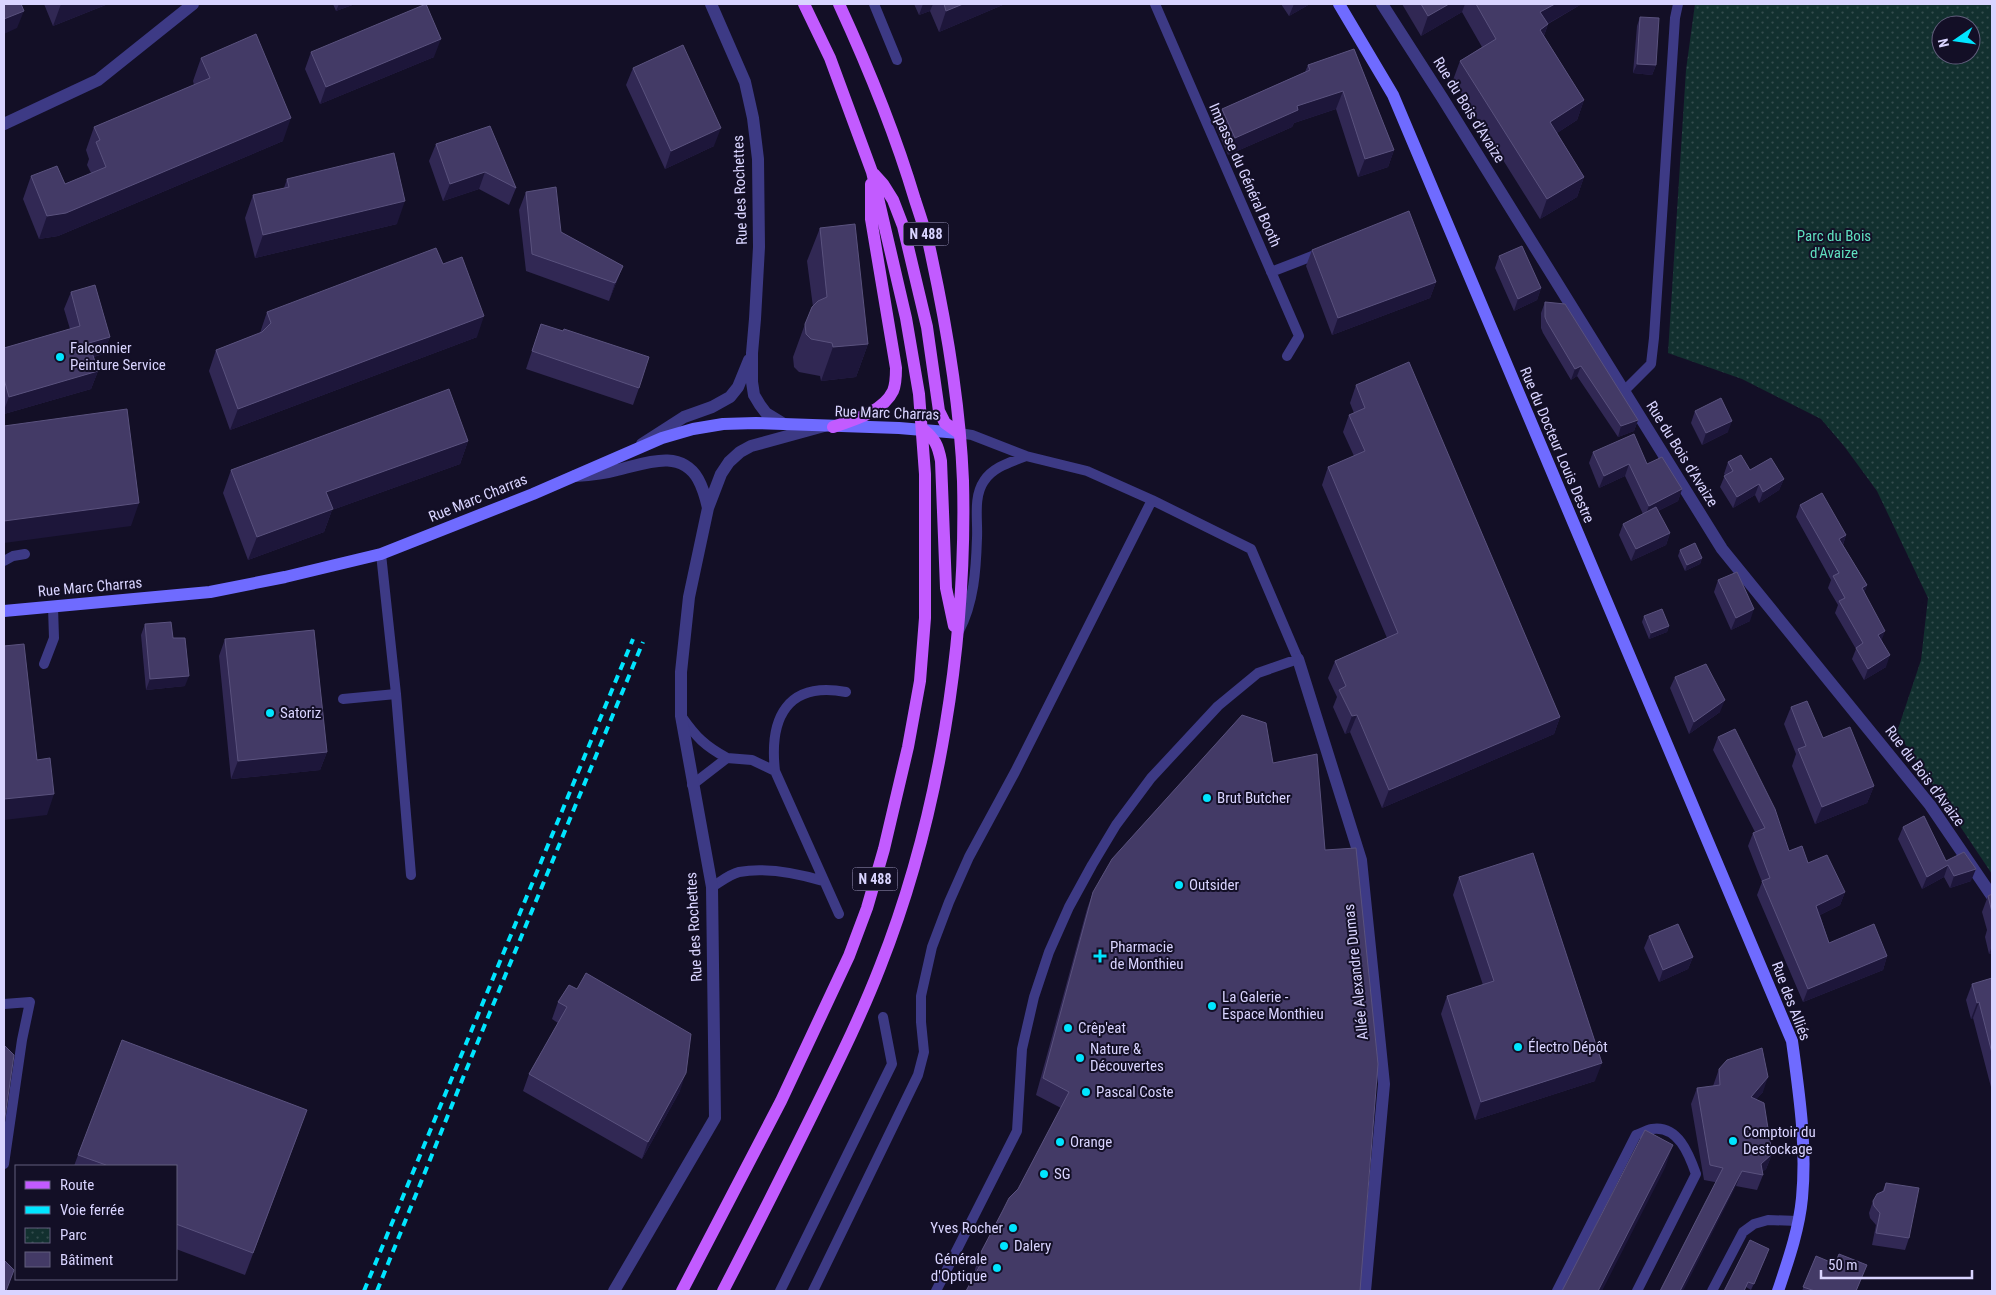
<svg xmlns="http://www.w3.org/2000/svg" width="1996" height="1295" font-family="'Roboto Condensed',sans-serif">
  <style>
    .park { fill: url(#park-dots); fill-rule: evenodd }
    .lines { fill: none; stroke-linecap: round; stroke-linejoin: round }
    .lane { stroke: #3d3a85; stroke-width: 10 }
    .street { stroke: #3d3a85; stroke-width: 12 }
    .secondary { stroke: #6f6bff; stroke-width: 12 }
    .primary { stroke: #c25bff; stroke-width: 12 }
    .rail { stroke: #00e5ff; stroke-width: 4; stroke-dasharray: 8 6; stroke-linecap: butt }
    .wall { fill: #312854 }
    .shaded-wall { fill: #1d163a }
    .building { fill: #433a66; stroke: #5a527e }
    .poi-dot { fill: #00e5ff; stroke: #130f26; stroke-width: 2 }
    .labels { text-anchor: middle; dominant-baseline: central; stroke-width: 4; stroke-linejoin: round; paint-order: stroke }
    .shield { fill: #130f26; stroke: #9e99be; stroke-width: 1 }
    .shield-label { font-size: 14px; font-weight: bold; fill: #d9d4ff }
    .street-label { font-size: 15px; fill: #d9d4ff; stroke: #130f26 }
    .park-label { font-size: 15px; fill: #5fe0c0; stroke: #130f26 }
    .poi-label { font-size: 15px; fill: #d9d4ff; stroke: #130f26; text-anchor: start }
  </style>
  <defs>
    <pattern id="park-dots" width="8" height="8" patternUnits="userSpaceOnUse" patternTransform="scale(1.25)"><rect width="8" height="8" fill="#12302f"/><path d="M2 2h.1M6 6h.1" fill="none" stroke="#344d4e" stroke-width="1.8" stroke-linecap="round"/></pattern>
  </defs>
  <rect width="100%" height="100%" fill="#130f26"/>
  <path class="park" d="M1695,4h297v870l-95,-142 24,-72 7,-62 -51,-107 -33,-45 -23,-27 -79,-40 -74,-26 18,-283zM1941,25h30v30h-30z"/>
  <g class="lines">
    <path class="lane" d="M874,4l23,56
      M1155,4l144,332 -12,20
      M1271,272l49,-19
      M1624,391l27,-27 3,-26 21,-320 3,-14
      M381,554l15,140 15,181
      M4,561l9,-5 12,-2
      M959,631c15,-29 17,-61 18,-93 1,-18 -4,-41 7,-57 9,-14 27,-19 42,-25
      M44,664l10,-26 -1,-31
      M343,699l53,-5
      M682,717c14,20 23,29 45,41
      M775,771c-6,-53 12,-90 71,-79
      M692,785l35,-27 25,2 23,11 64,143
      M712,887c8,-5 18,-13 27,-15 28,-5 57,1 84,9
      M4,1004l26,-2 -8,38 -18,124
      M780,1291l112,-227 -9,-47
      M813,1291l105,-216 6,-23 -3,-30v-26l11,-49 17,-45 20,-45 46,-85 137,-272
      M936,1291l81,-160 5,-82 12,-52 15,-45 20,-45 23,-42 24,-40 35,-47 67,-72 40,-33 40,-14 -47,-110 -99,-49 -65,-29 -61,-15 -54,-21 -13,-2
      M1557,1291l79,-156c5,-2 11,-5 16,-6 26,-4 37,25 44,45l-59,117
      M1712,1291l31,-59 11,-8 14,-4 30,1"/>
    <path class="street" d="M711,4l34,78 8,36 5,41 1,88 -4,72 -3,34v29l2,13 6,10 6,8 18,11
      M1382,4l61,95 279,450 208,256 62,91
      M4,124l94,-44 95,-76
      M642,444l42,-27 28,-10 18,-10 8,-10 11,-27
      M575,476c15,-1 28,-2 42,-6 27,-6 63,-22 81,9 5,9 8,20 10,29
      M1298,659l63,201 23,224 -19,207
      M614,1291l101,-173 -3,-231 -31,-171v-44l8,-75 19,-89 13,-34 8,-12 11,-10 11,-6 73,-20"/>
    <path class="secondary" d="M1339,4l54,91 399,946c7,52 15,104 10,157 -3,32 -14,63 -24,93
      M4,611l206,-19 75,-15 96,-23 152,-60 129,-56 31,-9 30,-5 33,-1 143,5 60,5"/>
    <path class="primary" d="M874,174l9,10 10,16 10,26 24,101 12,84 6,12 14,10
      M833,427c20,-7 50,-15 60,-36 3,-7 3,-16 3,-23l-25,-149v-35
      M923,429c12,10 15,16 18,32l5,127 8,38
      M682,1291l99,-190 68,-145 18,-48 17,-59 24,-102 12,-66 5,-63v-144l-6,-80 -13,-76 -34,-146 -42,-114 -26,-54
      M723,1291c31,-60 62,-121 92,-182 23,-47 46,-93 65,-142 59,-149 87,-326 83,-486 -3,-79 -17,-159 -34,-236 -4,-15 -9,-30 -14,-45 -20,-67 -47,-133 -76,-196"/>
    <path class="rail" d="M364,1291l269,-652
      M377,1291l90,-223 176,-426"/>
  </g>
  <path class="wall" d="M44,4h64l-55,22z
    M333,4h22l-19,7z
    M914,4h91l-66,28 -9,-21 -11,4z
    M1281,4h29l-21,12z
    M1402,4h178v1l-32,19 -4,12 40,64 -7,20 -20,13 27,44 -7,20 -37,22 -87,-139 7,-19 22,-14 -20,-35 -41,24z
    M1640,17l16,48 -4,10 -19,-2 4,-47z
    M1354,49l40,101 -6,17 -30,10 -22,-68 -42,14 -2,4 -64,28 -12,-28 6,-18 83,-37 3,-7z
    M311,52l123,5 -114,47 -15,-35z
    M201,58l82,83 -225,95 -19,3 -16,-40 8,-23 34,8 26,-11 -4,-8 2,-6 -3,-9 8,-23 100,-42 -1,-4z
    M633,68l81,78 -49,23 -39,-84z
    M436,144l80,44 -7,17 -30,-16 -36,12 -14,-40z
    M287,179l110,45 -142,34 -10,-40 8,-23 31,-7z
    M526,192l35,40 62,34 -7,17 -7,18 -83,-30 -7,-61z
    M820,228l48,116 -12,33 -35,4 -1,-5 -21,-4 -5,-5 -1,-10 12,-33 8,-17 -6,-46z
    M1312,250l124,32 -6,16 -98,37 -26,-69z
    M1499,256l42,32 -4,12 -23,11 -19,-43z
    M443,264l34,73 -247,93 -21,-59 7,-21 44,-17 7,-21z
    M71,292l39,45 -7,17 -9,3 4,14 -7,18 -87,25v-66l66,-19 -6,-20z
    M1545,302l93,118 -4,11 -16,6 -41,-61 -6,4 -28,-47 -2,-5v-15z
    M541,324l98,64 -6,17 -107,-36z
    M1356,385l204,332 -6,17 -172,74 -32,-76 -5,2 -12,-27 4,-10 -9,-19 7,-17 52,-23 -65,-153 6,-18 26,-11 -11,-24 6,-17 5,-2 -4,-10z
    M1695,411l33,21 -26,13 -11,-22z
    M468,441l-8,23 -128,46 -8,22 -76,28 -25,-67 8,-23z
    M1593,452l54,12 35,25 -4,12 -20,10 12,22 -4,12 -35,16 -12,-26 4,-11 20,-10 -18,-38 -26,12 -10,-25z
    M1728,462l22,8 34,9 -5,11 -20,13 -4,-8 -22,13 -13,-21 5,-12 -1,-1z
    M1800,505l46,30 -3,10 24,40 -3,8 18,47 4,27 -22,13 -12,-21 4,-10 -21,-36 3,-8 -10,-17 3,-8 -35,-63z
    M1680,550l22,8 -2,6 -15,7 -7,-15z
    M1718,580l32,41 -19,9 -17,-38z
    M1644,616l25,10 -2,6 -18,7 -7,-17z
    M145,624l28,14 12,48 -39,4 -5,-55z
    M225,639l102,113 -7,18 -89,9 -12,-123z
    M1675,677l45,35 -31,22 -19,-46z
    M1791,707l83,79 -7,17 -52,21 -23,-58 4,-12 -12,-30z
    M1266,723l-292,552 1,-6 6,-17 37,-63 43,-81 -25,-13 51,-186 6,-17z
    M1718,737l71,114 19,12 37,29 -5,13 -20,10 9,28 58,13 -4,14 -80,32 -46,-107 5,-13 -14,-36 5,-13 2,-1 -42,-82z
    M1903,827l68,54 -21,7 -6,-11 -22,12 -24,-50z
    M1459,877l136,204 -120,39 -34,-106 6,-18 36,-11 -30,-90z
    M1992,894v59l-3,1 -4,-17 2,-7 -5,-18 6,-16z
    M1649,936l44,21 -5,12 -29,13 -15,-34z
    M1992,978v113l-19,-73 -2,1 -5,-19 6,-16z
    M569,985l111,106 -38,68 -119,-68 6,-17 29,-51 -6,-4 6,-17z
    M1719,1069l44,23 -7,7 16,55 -6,15 -4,3 1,3 -6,15 -53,-10 -13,-76 6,-16 16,-2z
    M299,1132l-54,143 -69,-26v-83h-102l4,-11z
    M1886,1183l23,55 -4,12 -33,-5 4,-20 -6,-7 -1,-5 4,-12 9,-9z
    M1767,1255l-16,35 -5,-3 -2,4h-20z
    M1816,1256l41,35h-55z"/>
  <path class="shaded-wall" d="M61,4h47l-55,22z
    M339,4h16l-19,7z
    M923,4h10l-3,7 -11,4z
    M963,4h42l-66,28 7,-21z
    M1294,4h16l-21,12z
    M1449,4h16l-3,8 -41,24 7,-20z
    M1555,4h25v1l-47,27 7,-20z
    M24,11l-7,17 -13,6v-15z
    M1548,24l-7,20 -1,-14z
    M441,39l-7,18 -114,47 6,-17z
    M1637,64l19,1 -4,10 -19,-2z
    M1343,91l-7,18 -42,14 -2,4 -64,28 7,-17 62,-32z
    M1584,100l-7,20 -34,22 7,-20z
    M291,118l-8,23 -225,95 -19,3 8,-23z
    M721,128l-7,18 -49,23 6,-18z
    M1394,150l-6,17 -30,10 7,-18z
    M485,172l-6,17 -36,12 7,-17z
    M1584,177l-7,20 -37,22 7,-20z
    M405,201l-8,23 -142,34 8,-23z
    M623,266l-7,17 -7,18 6,-18z
    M1436,282l-6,16 -98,37 6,-17z
    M1541,288l-4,12 -23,11 4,-12z
    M484,316l-7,21 -247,93 8,-21z
    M110,337l-7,17 -20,6 6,-17z
    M868,344l-12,33 -35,4 12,-34z
    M1581,366l-4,10 -6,4 4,-11z
    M98,371l-7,18 -87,25v-4l5,-13z
    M1638,420l-4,11 -16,6 3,-11z
    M1732,421l-4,11 -26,13 4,-12z
    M468,441l-8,23 -128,46 -8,22 -76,28 9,-23 69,-45z
    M1629,464l-4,12 -26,12 5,-12z
    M1784,479l-5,11 -20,13 4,-11z
    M1759,484l-4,11 -22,13 4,-11z
    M1682,489l-4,12 -34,17 5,-12z
    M139,503l-8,23 -127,17v-22z
    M1670,533l-4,12 -35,16 5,-12z
    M1846,535l-4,12 -3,-8z
    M1702,558l-2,6 -15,7 2,-6z
    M1867,585l-4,12 -1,-9z
    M1754,609l-4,12 -19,9 5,-12z
    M1669,626l-2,6 -18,7 2,-6z
    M1885,631l-4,11 -3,-7z
    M1890,655l-4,12 -22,13 4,-11z
    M189,676l-4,10 -39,4 4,-11z
    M1725,700l-5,12 -31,22 5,-12z
    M1357,715l-7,17 -5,2 7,-18z
    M1560,717l-6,17 -172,74 7,-18z
    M327,752l-7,18 -89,9 7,-18z
    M1874,786l-7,17 -52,21 7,-17z
    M54,794l-7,21 -43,5v-21z
    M1948,865l-4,12 -22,12 5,-12z
    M1976,869l-5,12 -21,7 4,-12z
    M1845,892l-5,13 -28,14 4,-13z
    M1992,946v7l-3,1z
    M1887,956l-4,14 -80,32 5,-13z
    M1693,957l-5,12 -29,13 4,-12z
    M1979,1002l-6,16 -2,1 6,-16z
    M1602,1063l-7,18 -120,39 6,-18z
    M686,1073l-6,18 -38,68 6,-17z
    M1768,1077l-5,15 -18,20 6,-15z
    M1673,1145l-8,23 -63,123h-4z
    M1772,1154l-6,15 -6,5 1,-10z
    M1742,1171l-6,15 -53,105h-3z"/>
  <path class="building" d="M4,4h17l3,7 -20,8z
    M426,4l15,35 -115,48 -15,-35z
    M944,4h19l-17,7z
    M1421,4h28l-21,12z
    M1476,4h79l-15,8 8,12 -8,6 44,70 -34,22 34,55 -37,22 -87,-138 36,-22z
    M1640,17l19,1 -3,47 -19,-1z
    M256,34l35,84 -225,95 -19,3 -16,-40 26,-10 8,18 41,-17 -10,-25 4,-2 -6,-13 116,-49 -9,-20z
    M683,45l38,83 -50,23 -38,-83z
    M1354,49l40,101 -29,9 -22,-68 -46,15 1,4 -63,28 -13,-29 88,-39 -2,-5z
    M490,126l26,62 -31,-16 -35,12 -14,-40z
    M394,153l11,48 -142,34 -10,-40 36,-8 -2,-8z
    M556,187l5,45 62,34 -8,17 -83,-29 -6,-62z
    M1409,211l27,71 -98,36 -26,-68z
    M855,224l13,120 -35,3 -1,-4 -21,-4 -5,-5 -1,-10 7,-17 6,-6 9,-4 -7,-69z
    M1522,246l19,42 -23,11 -19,-43z
    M436,248l7,16 19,-7 22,59 -246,93 -22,-59 46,-18 9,-9 -4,-11z
    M95,285l15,52 -21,6 9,28 -89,26 -5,-18v-31l76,-22 -9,-34z
    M1545,302l20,2 73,116 -17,6 -40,-60 -6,3 -28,-47 -2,-5z
    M541,324l22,7 1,-2 85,28 -10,31 -107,-37z
    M1409,362l151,355 -171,73 -32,-75 -5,1 -13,-26 7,-4 -11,-25 63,-28 -70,-166 37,-16 -16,-36 16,-7 -9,-23z
    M449,389l19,52 -142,51 7,17 -76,28 -26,-67z
    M1721,398l11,23 -26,12 -11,-22z
    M127,409l12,94 -135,18v-95z
    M1634,434l13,30 15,-7 20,32 -33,17 -20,-42 -25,12 -11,-24z
    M1741,455l9,15 21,-12 13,21 -21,13 -4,-8 -22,13 -13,-21 9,-5 -5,-9z
    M1822,493l24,42 -7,4 28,46 -5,3 23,43 -7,4 12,20 -22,14 -12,-21 7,-5 -24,-42 6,-3 -12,-22 6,-3 -39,-68z
    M1656,507l14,26 -34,16 -13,-25z
    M1695,543l7,15 -15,7 -7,-15z
    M1737,572l17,37 -18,9 -18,-38z
    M1662,609l7,17 -18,7 -7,-17z
    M171,622l2,16h12l4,38 -39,3 -5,-55z
    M314,630l13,122 -89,9 -13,-122z
    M24,644l13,116 13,-2 4,36 -50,5v-153z
    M1706,664l19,36 -31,22 -19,-45z
    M1807,701l16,37 27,-11 24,59 -52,21 -24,-58 8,-3 -15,-39z
    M1242,715l24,8 7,40 44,-9 8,96 31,-2 22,216 -18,227h-394l14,-26 1,-13 21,-40 7,-14 9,-9 51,-97 -26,-14 50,-186 19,-33z
    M1735,729l40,80 14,42 13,-5 6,17 19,-8 18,37 -29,14 13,37 45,-19 13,32 -79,33 -46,-108 8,-3 -17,-45 12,-5 -47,-91z
    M1924,816l22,45 18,-9 12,17 -22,7 -6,-11 -21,12 -24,-50z
    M1533,853l69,210 -121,39 -34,-106 47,-15 -35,-104z
    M1992,894v18l-4,-16z
    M1678,924l15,33 -30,13 -14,-34z
    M586,973l105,61 -5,39 -38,69 -119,-68 38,-67 -9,-5 11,-17 8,4z
    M1992,978v75l-13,-51 -2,1 -5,-19z
    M122,1040l185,70 -54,143 -77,-29v-58h-70v-1l-28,-10z
    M4,1045l10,10 -10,69z
    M1762,1048l6,29 -17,20 13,6 8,51 -11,10 2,11 -21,-4 -62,120h-20l63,-123 -13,-3 -13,-77 23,-3 -1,-16 8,-9z
    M1645,1130l28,15 -75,146h-36z
    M1886,1183l33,5 -10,50 -33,-5 4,-20 -6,-7 -1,-5 4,-7 7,-3z
    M1750,1240l19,9 -15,35 -6,-2 -4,9h-20z
    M1839,1254l28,11 -11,26h-41l-12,-4 13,-31 19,8z
    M4,1260l10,10 -8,21h-2z"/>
  <g class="poi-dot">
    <circle cx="60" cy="357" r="5"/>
    <circle cx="270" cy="713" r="5"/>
    <circle cx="1207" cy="798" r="5"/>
    <circle cx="1179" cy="885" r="5"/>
    <path d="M1097.5 948.5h5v5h5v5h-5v5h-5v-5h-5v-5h5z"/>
    <circle cx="1212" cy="1006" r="5"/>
    <circle cx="1068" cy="1028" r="5"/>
    <circle cx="1518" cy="1047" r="5"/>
    <circle cx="1080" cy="1058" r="5"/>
    <circle cx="1086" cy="1092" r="5"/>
    <circle cx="1733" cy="1141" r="5"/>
    <circle cx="1060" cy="1142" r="5"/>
    <circle cx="1044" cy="1174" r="5"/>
    <circle cx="1013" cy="1228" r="5"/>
    <circle cx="1004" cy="1246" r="5"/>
    <circle cx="997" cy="1268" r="5"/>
  </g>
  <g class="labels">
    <g class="shield">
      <rect x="903.5" y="222.5" width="45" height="23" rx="4"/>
      <rect x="852.5" y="867.5" width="45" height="23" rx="4"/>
    </g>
    <g class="shield-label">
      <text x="926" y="234">N 488</text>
      <text x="875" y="879">N 488</text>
    </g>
    <g class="street-label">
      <text transform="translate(1469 110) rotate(58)">Rue du Bois d'Avaize</text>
      <text transform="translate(1245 175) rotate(66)">Impasse du Général Booth</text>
      <text transform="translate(740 190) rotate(-92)">Rue des Rochettes</text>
      <text transform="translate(887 413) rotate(2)">Rue Marc Charras</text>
      <text transform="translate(1557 445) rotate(67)">Rue du Docteur Louis Destre</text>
      <text transform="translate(1682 454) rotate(58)">Rue du Bois d'Avaize</text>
      <text transform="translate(478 498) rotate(-22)">Rue Marc Charras</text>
      <text transform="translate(90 587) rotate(-5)">Rue Marc Charras</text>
      <text transform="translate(1925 776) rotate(53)">Rue du Bois d'Avaize</text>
      <text transform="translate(694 927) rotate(-93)">Rue des Rochettes</text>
      <text transform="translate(1356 972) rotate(-96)">Allée Alexandre Dumas</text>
      <text transform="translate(1791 1001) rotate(69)">Rue des Alliés</text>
    </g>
    <g class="park-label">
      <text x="1834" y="236">Parc du Bois<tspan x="1834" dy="17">d'Avaize</tspan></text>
    </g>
    <g class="poi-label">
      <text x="70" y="348">Falconnier<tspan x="70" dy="17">Peinture Service</tspan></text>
      <text x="280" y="713">Satoriz</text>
      <text x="1217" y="798">Brut Butcher</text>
      <text x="1189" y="885">Outsider</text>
      <text x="1110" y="947">Pharmacie<tspan x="1110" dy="17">de Monthieu</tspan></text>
      <text x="1222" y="997">La Galerie -<tspan x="1222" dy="17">Espace Monthieu</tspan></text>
      <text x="1078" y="1028">Crêp'eat</text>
      <text x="1528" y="1047">Électro Dépôt</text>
      <text x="1090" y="1049">Nature &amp;<tspan x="1090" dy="17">Découvertes</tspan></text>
      <text x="1096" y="1092">Pascal Coste</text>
      <text x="1743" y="1132">Comptoir du<tspan x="1743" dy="17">Destockage</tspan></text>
      <text x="1070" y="1142">Orange</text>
      <text x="1054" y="1174">SG</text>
      <text x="1003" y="1228" text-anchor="end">Yves Rocher</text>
      <text x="1014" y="1246">Dalery</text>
      <text x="987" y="1259" text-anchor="end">Générale<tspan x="987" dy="17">d'Optique</tspan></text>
    </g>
  </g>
  <rect width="1996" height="1295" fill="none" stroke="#d9d4ff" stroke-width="10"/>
  <rect x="15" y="1165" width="162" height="115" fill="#130f26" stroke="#625e7d"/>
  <rect x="25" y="1181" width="25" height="8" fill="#c25bff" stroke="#625e7d"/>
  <text x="60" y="1190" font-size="15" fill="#d9d4ff">Route</text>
  <rect x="25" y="1206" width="25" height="8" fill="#00e5ff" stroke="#625e7d"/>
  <text x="60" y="1215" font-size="15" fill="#d9d4ff">Voie ferrée</text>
  <rect x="25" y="1228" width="25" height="15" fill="url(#park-dots)" stroke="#625e7d"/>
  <text x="60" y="1240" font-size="15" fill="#d9d4ff">Parc</text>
  <rect x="25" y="1252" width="25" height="15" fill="#433a66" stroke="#625e7d"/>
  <text x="60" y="1265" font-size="15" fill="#d9d4ff">Bâtiment</text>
  <g transform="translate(1956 40) rotate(257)"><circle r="24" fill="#130f26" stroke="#625e7d"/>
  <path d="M0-4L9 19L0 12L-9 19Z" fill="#00e5ff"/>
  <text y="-8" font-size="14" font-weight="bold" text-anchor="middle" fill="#d9d4ff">N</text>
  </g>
  <path d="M1821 1270v8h151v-8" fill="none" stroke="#d9d4ff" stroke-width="2.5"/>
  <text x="1828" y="1270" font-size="15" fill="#d9d4ff" stroke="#130f26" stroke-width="4" paint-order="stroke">50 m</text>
</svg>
